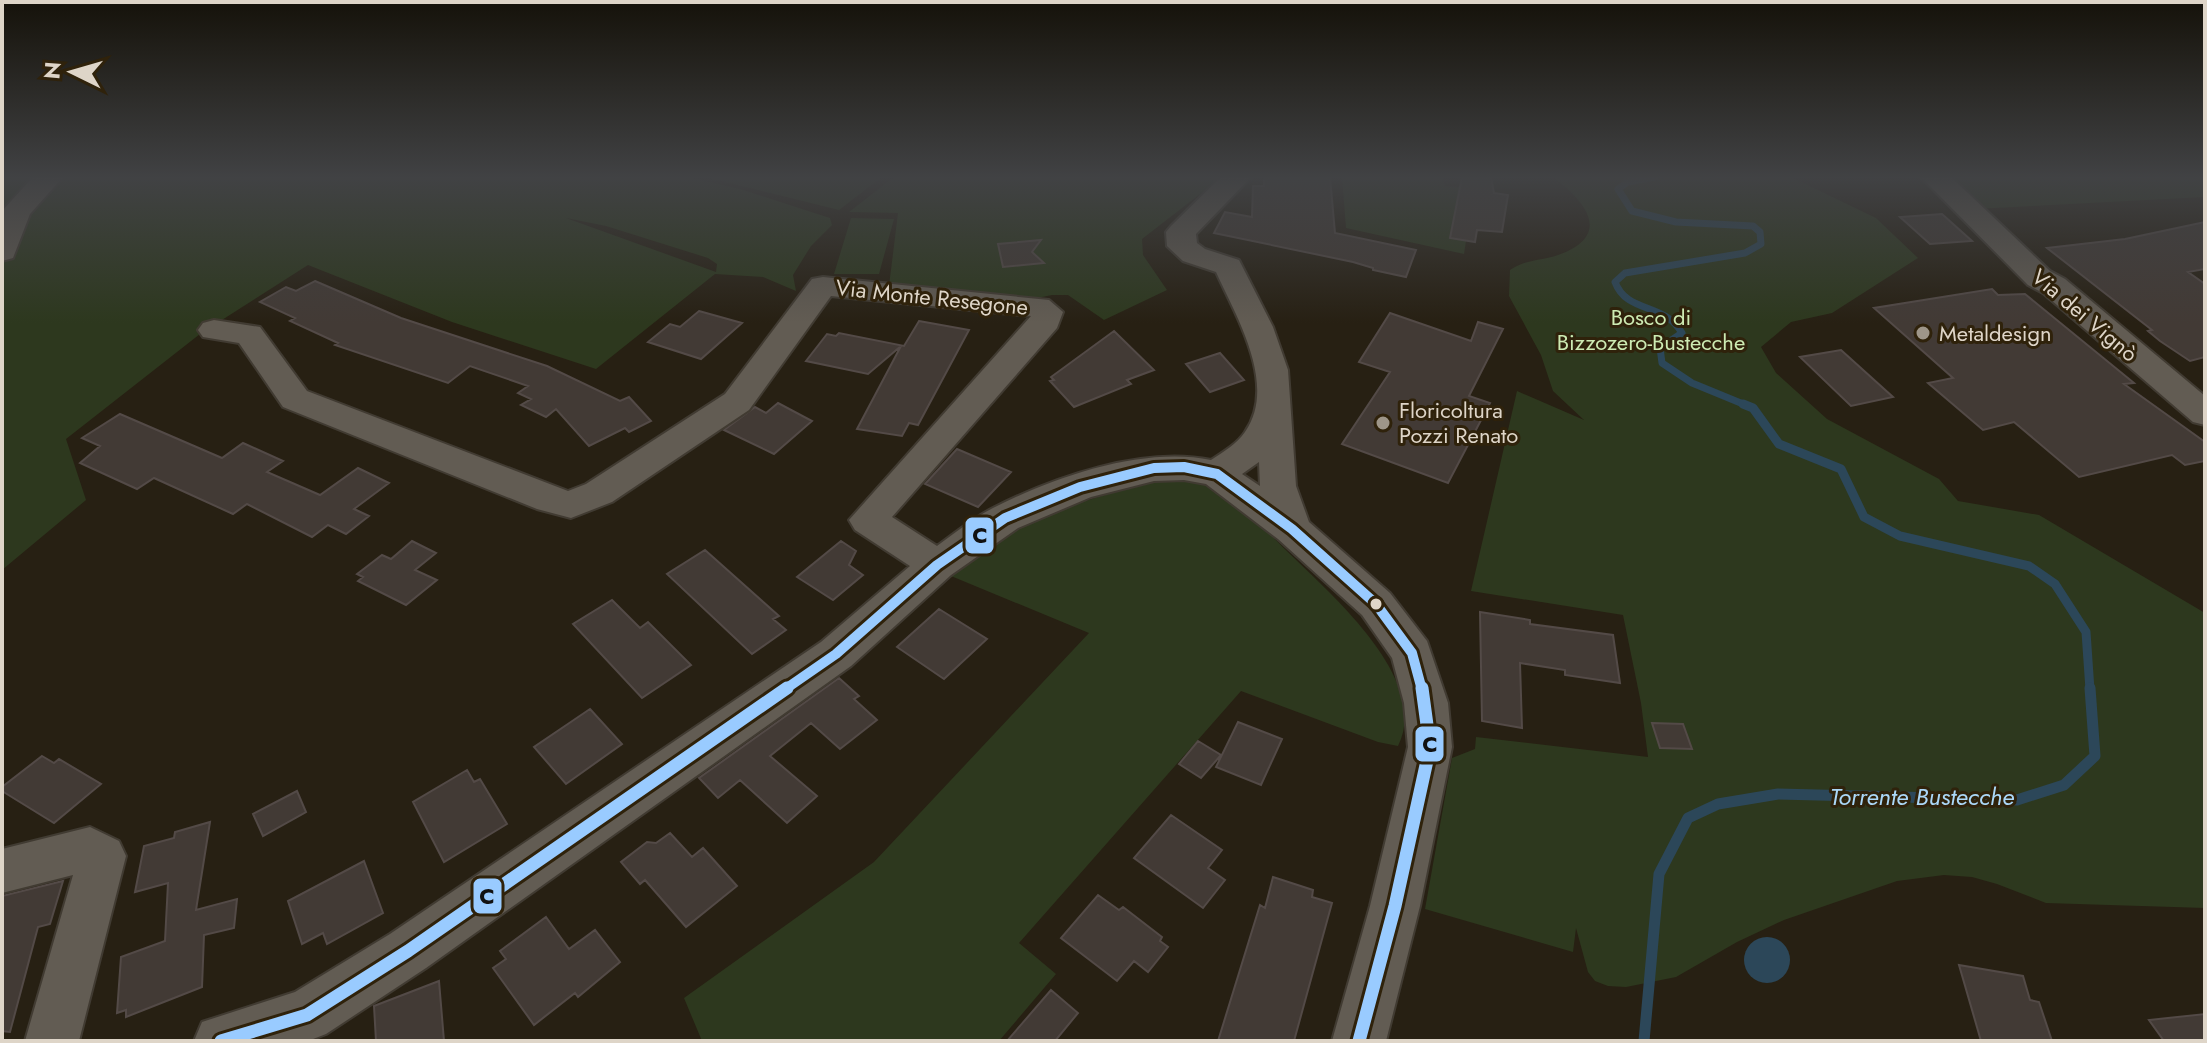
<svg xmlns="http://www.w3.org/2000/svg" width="2207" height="1043" font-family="Jost,sans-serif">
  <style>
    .green { fill: #2d381e; fill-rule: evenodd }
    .water { fill: #2c4759 }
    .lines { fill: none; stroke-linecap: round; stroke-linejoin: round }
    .stream-far2 { stroke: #2c4759; stroke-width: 7 }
    .stream-far1 { stroke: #2c4759; stroke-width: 9 }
    .stream { stroke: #2c4759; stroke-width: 11 }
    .building { fill: #423a35; stroke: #534a47; stroke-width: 2 }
    .minor-casing { stroke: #413b32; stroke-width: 4 }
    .minor { fill: #625c53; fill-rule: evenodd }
    .bus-1-far1-casing { stroke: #2f220b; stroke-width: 16 }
    .bus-1-casing { stroke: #2f220b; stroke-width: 19 }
    .bus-1-far1 { stroke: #99cbff; stroke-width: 10 }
    .bus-1 { stroke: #99cbff; stroke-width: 13 }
    .poi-dot { fill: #9e9689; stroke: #2f220b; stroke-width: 3 }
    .bus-dot { fill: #ded5c8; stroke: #2f220b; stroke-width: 3 }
    .labels { text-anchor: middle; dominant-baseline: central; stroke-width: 6; stroke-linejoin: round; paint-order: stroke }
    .street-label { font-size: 22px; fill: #ded5c8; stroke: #2f220b }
    .park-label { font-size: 22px; fill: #cdebb3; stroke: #2f220b }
    .poi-label { font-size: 22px; fill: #ded5c8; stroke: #2f220b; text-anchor: start }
    .water-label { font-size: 24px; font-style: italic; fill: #abd8f8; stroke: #2f220b }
    .line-badge { stroke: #2f220b; stroke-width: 3 }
    .pale-badge-label { font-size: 22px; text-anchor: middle; font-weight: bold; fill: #111 }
  </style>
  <rect width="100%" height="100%" fill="#272013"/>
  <path class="green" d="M2,177h686l52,12 90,29 2,7 -21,21 -18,29 3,16 -33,-14 -48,-3 -119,95 -144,-47 -144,-57 -108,69 -134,105 20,61 -84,70zM566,218l40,8 102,32 9,6 -1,8z
    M705,177h177l-43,33z
    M894,177h328l-80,62 1,16 24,35 -63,30 -36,-25h-16l-24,5 -139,-14 9,-73 -49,-1z
    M1342,177h100l3,9 15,1 -10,50 16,4 -2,13 -118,-26z
    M1553,177h238l85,41 42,40 -86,55 -41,9 -30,25 15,26 51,46 112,60 19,22 81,14 166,98v295l-159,-5 -49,-19 -25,-7 -28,-2 -47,6 -113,39 -47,22 -61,35 -50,10 -18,-1 -13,-5 -7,-9 -12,-44 -3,24 -148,-43 27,-151 23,-9 1,-12 172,20 -7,-54 -18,-88 -152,-24 46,-200 67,29 -31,-29 -12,-36 -32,-59 1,-26c16,-11 31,-9 48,-15 56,-20 27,-54 -5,-78z
    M1942,177h263v20l-230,12z
    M851,218l43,1 -15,55h-45z
    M1166,480c18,1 38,2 54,11 28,18 50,44 73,66 41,40 138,124 105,189l-20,-4 -137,-51 -222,252 37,31 -57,67h-297l-18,-43 190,-136 215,-229 -138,-57 -1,-5c24,-16 48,-34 74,-46 44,-22 94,-34 142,-45z"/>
  <path class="water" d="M1744 960a23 23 0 1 1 46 0a23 23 0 1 1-46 0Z"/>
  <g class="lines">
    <path class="stream-far2" d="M1655,177l-27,5 -10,7 14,22 44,11 77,4 7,6 1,12 -16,9 -120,20 -10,9c12,32 49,20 67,51l-22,15 2,15 30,20 56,23"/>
    <path class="stream-far1" d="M1743,404l10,4 26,36 62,25 23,48 36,19 129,30 26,18 31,48 4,58"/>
    <path class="stream" d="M1644,1041l15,-167 29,-56 30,-14 60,-10 239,6 47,-15 31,-29 -5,-68"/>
  </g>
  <path class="building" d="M1264,177h66l5,56 81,17 -10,27 -33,-7v-2l-20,-6 -139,-29 11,-21 27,5 1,-31h11z
    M1462,177h29l3,16 14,2 -6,37 -25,-2 -2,12 -25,-4z
    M1942,214l30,27 -42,3 -30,-27z
    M2205,222v47l-17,3 17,12v73l-15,4 -30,-20 -12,-10 4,-1 -105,-82 78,-9z
    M1041,240l-9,12 12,11 -41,4 -5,-23z
    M315,281l86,37 146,48 73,35 9,-4 22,24 -22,11 -4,-4 -36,18 -33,-37 -10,8 -25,-12 10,-6 -13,-6 10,-7 -58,-20 -22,17 -113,-38 3,-2 -48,-22 5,-3 -35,-16 26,-15 10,4z
    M1992,289l6,6 27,-1 109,89 -10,1 81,58v19l-20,4 -13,-10 -93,22 -65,-55 -31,8 -55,-47 25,-5 -79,-70z
    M699,311l43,12 -41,36 -53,-17 22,-18 10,3z
    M1390,313l81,28 7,-19 25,7 -34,67 21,7 -42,80 -106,-39 48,-72 -31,-10z
    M919,321l50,9 -51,95 -9,-2 -7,13 -45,-7 44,-83 -33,28 -62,-13 21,-27 9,2 3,-3 65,13z
    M1114,331l40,39 -27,10 4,4 -57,23 -24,-26 4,-1 -3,-3z
    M1841,350l52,47 -42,9 -51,-49z
    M1220,353l24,27 -34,12 -24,-28z
    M778,403l34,18 -38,33 -50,-24 31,-23 11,6z
    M120,414l102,44 21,-15 40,18 -16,11 53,23 38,-27 31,15 -35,26 15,7 -23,18 -18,-9 -16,12 -65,-33 -14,10 -79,-36 -17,11 -57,-26 20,-17 -18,-8z
    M957,449l54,23 -33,35 -53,-23z
    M412,541l24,12 -21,17 22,10 -31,25 -48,-24 5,-4 -6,-3 25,-19 9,4z
    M841,541l15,10 -7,14 14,10 -30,25 -36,-23z
    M705,550l74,66 -6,3 13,11 -34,24 -85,-80z
    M612,600l28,28 8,-6 43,43 -49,33 -69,-74z
    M939,609l48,30 -43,40 -47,-32z
    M1480,612l50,8v4l83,11 7,48 -55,-8v-5l-45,-7 2,65 -40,-7z
    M839,678l20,18 -5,3 23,21 -37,29 -29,-26 -41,33 47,40 -30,27 -47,-43 -22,18 -19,-20z
    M590,709l32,35 -56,40 -32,-37z
    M1238,722l44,17 -21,46 -45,-18z
    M1652,723l31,1 9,25 -32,-1z
    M1198,741l23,14 -20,23 -22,-14z
    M42,756l12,7 5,-4 42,25 -47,39 -52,-32v-4z
    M467,770l7,12 6,-3 27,45 -63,38 -31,-60z
    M297,791l9,21 -43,24 -10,-22z
    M1171,815l51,35 -14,18 17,12 -22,28 -69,-50z
    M210,822l-14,88 41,-11 -3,29 -30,7 -2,52 -76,30v-7l-9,3 4,-56 44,-16 3,-58 -33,9 9,-46 30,-8 1,-6z
    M670,833l22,24 11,-9 34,38 -51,41 -41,-47 -5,4 -19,-22 26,-20 9,1z
    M364,861l19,52 -56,31 -4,-11 -21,11 -14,-43z
    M1273,877l40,13 -1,7 20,6 -38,138h-76l42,-136 5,3z
    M63,881l-13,43 -12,3 -28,105 -8,-1v-135z
    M1098,895l21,15 4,-3 39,30 -2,4 8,6 -20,25 -14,-11 -17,20 -56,-43z
    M546,917l23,32 26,-19 25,32 -42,35 -3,-4 -41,32 -41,-57 13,-9 -6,-8z
    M1959,965l64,11 7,24 9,2 13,39h-71z
    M439,981l5,60h-68l-2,-35z
    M1051,990l27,23 -23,28h-48z
    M2205,1014v27h-41l-15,-21z"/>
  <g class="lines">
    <defs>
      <path id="minor" d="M33,177h30l-33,37 -17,44 -11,3v-50z
        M1221,177h30l-55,57 1,9 8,6 34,11 34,67 15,43 8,116 13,36 81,71 37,48 21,62 4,44 -32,159 -34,135h-54l38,-135 38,-159 -4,-44 -12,-45 -30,-43 -84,-76 -72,-55 -22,-4 -30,1 -63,16 -73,31 -67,47 -100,91 -425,302 -100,66 -18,7h-114l8,-19 93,-30 95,-58 431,-292 89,-76 -55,-36 -6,-10 182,-204 -200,-20 -82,114 -137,92 -41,16 -34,-9 -254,-102 -44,-64 -36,-6 -5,-7 5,-7 11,-3 46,7 47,64 261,100 18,-7 139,-90 87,-115 11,-2 226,23 14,12 -6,16 -165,189 45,29c18,-13 36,-28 56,-38 61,-31 150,-62 218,-48 12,-8 26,-16 34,-28 33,-47 -9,-116 -29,-160l-33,-11 -16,-15 -1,-14 5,-6zM1259,462l1,24 -18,-12z
        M1921,177h30l99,94 15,8 140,117v29l-12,-3 -150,-129 -15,-8z
        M90,827l29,14 7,15 -47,185h-54l48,-166 -71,18v-44z"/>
    </defs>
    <use href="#minor" class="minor-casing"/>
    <use href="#minor" class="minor"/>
    <defs>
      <path id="bus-1-far1" d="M784,690l52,-36 101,-89 68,-47 75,-31 74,-19 30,-1 33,7 75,55 84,75 36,49 10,37"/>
      <path id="bus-1" d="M221,1041l86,-26 101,-64 379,-263
        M1359,1041l36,-135 35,-159 -8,-59"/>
    </defs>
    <use href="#bus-1-far1" class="bus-1-far1-casing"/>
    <use href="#bus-1" class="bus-1-casing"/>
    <use href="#bus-1-far1" class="bus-1-far1"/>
    <use href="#bus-1" class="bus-1"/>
  </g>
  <linearGradient id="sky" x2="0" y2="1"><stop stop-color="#15120a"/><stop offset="0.55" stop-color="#414244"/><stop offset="1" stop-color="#414244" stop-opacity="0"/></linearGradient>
  <rect width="2207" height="323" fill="url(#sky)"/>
  <g class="poi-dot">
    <circle cx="1923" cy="333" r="8"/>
    <circle cx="1383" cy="423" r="8"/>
  </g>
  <circle class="bus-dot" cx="1376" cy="604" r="7"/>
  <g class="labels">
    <g class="street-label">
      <text transform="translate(932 297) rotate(6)">Via Monte Resegone</text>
      <text transform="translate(2085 315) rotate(40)">Via dei Vignò</text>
    </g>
    <g class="park-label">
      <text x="1651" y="317">Bosco di<tspan x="1651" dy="25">Bizzozero-Bustecche</tspan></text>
    </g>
    <g class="poi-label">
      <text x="1939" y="333">Metaldesign</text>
      <text x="1399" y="410">Floricoltura<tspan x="1399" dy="25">Pozzi Renato</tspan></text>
    </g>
    <g class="water-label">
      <text x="1922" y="796">Torrente Bustecche</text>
    </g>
  </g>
  <g class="line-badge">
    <rect x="964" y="516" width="31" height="39" rx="8" fill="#99cbff"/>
    <rect x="1414" y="725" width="31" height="38" rx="8" fill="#99cbff"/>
    <rect x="472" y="877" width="31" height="38" rx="8" fill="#99cbff"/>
  </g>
  <g class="pale-badge-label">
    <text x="980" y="543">C</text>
    <text x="1430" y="752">C</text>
    <text x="487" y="904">C</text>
  </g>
  <rect width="2207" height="1043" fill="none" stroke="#ded5c8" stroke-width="8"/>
  <g transform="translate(72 72) rotate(275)" stroke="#2f220b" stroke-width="6" paint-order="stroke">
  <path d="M0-6L14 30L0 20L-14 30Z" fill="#ded5c8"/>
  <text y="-12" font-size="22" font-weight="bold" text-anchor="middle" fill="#ded5c8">N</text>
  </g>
</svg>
